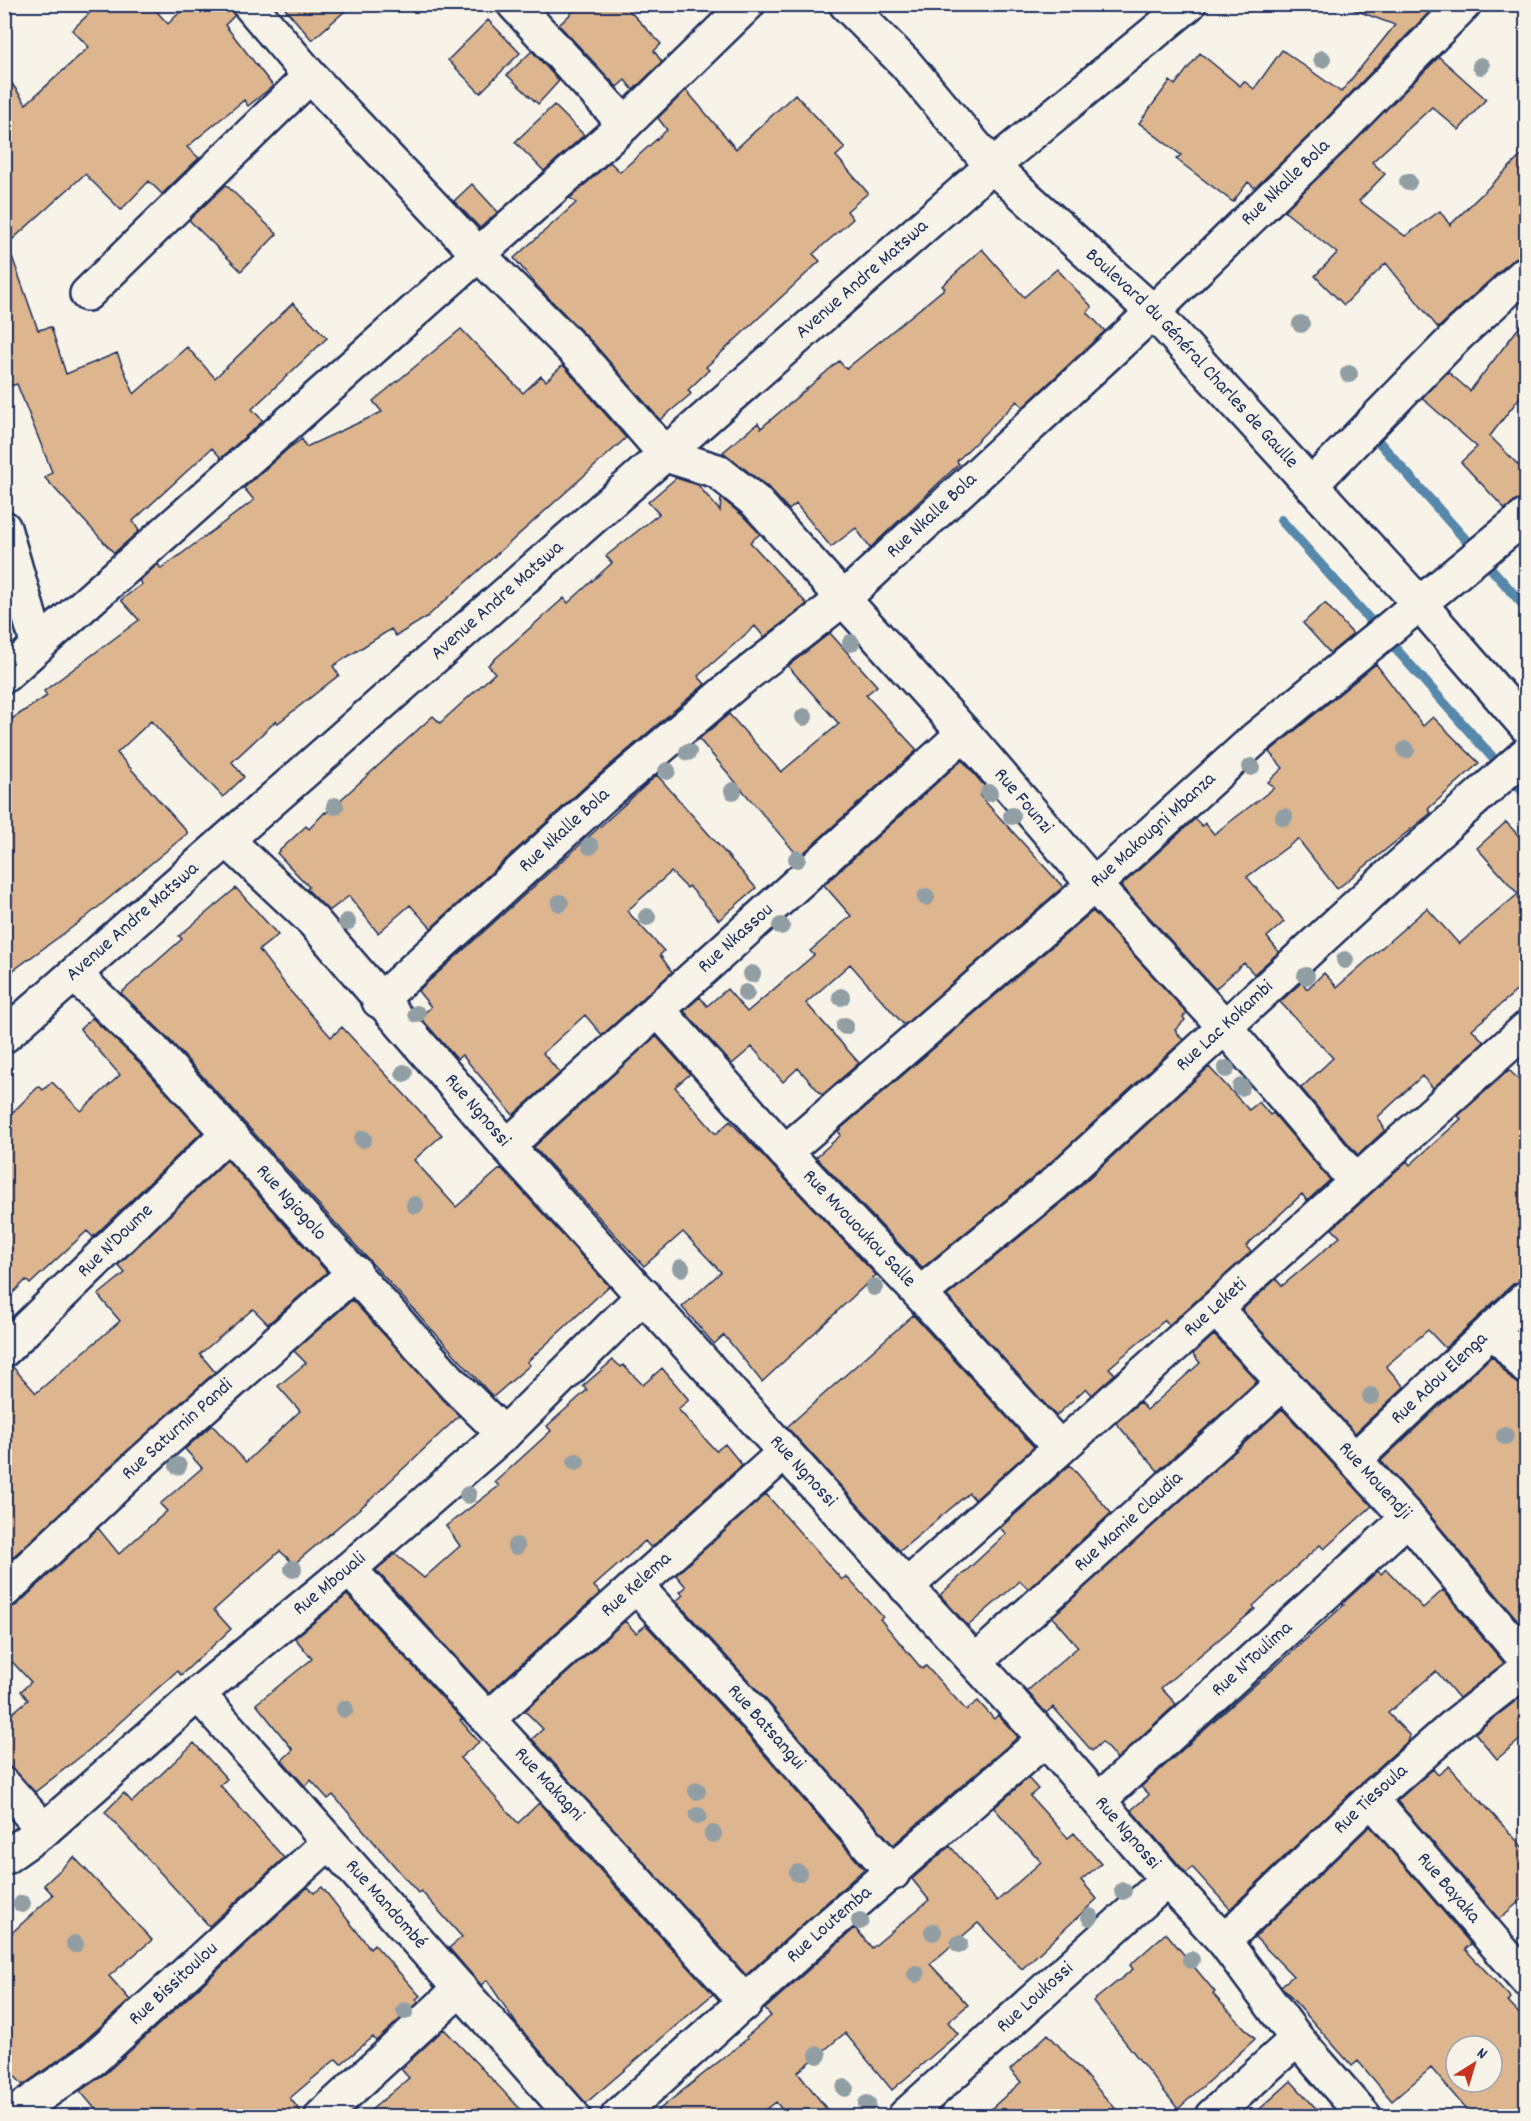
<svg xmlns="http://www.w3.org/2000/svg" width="1531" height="2121" font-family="Dekko,sans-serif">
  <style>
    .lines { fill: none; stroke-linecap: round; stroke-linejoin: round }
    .stream { stroke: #5788ac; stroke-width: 10 }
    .building { fill: #ddb58e; stroke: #1b2f5e; stroke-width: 1.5; fill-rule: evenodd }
    .minor-casing { stroke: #1b2f5e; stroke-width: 38 }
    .minor { stroke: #f7f3e8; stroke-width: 33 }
    .tree { fill: #919fa5 }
    .labels { text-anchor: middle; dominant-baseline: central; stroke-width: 4.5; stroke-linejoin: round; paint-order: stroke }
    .street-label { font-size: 20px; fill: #1b2f5e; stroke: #f7f3e8 }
  </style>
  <rect width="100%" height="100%" fill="#f7f3e8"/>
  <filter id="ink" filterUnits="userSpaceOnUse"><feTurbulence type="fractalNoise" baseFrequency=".0167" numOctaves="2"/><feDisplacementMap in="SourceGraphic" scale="12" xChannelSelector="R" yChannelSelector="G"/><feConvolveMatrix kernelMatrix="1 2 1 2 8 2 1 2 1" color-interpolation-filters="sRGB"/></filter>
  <g filter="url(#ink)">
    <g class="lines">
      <path class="stream" d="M1379,442l147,166
        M1281,520l245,275"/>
    </g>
    <path class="building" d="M99,4h51l18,20 20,-20h43l3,12 -9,9 48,61 -25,20 -4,-6 -57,47 12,11 -37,36 -13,-13 -28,29 -36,-36 -81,73v-175l22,32 63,-57 -17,-17z
      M281,4h72l-41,36z
      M581,4h42l38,40 -7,7 8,11 -29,28 -8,-10 -8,7 -58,-62z
      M1348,4h89l-117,121 -65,63 -7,-6 -15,20 -57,-43 5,-4 -42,-32 31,-42 5,4 25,-32 40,33 4,-5 10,8 28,-39 59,42 54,-67 -48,-18z
      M488,20l32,33 -40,40 -32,-33z
      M532,51l27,30 -21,23 -31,-29z
      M1439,57l47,42 -27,31 -27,-23 -60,55 13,12 -26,27 46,35 35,-25 10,14 77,-75v105l-14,4 -75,69 -52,-65 -42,42 -29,-29 22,-23 -53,-42z
      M686,90l50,59 59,-55 50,54 -9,8 32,37 -21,18 6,8 -40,35 7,7 -114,106 3,3 -21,20 3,4 -31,26 -66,-76 -56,-57 -24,-29 62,-55 -6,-5 40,-36 10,10 47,-42 -9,-12z
      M554,105l30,30 -40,36 -29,-29z
      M472,184l26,28 -18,16 -26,-27z
      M226,185l51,49 -36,37 -52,-51z
      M4,248h5l29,82 13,-3 15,47 51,-21 17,41 53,-47 28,31 78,-75 34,35 -75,71 11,12 -42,37 -9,-10 -79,73 6,10 -25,22 -69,-75 7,-6 -35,-88 -13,4z
      M982,249l42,48 33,-28 35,38 -5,5 18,19 -82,76 -6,-6 -60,60 2,3 -89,84 -14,-20 -25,19 -35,-43 -7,6 -21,-23 -45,-35 35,-29 3,5 78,-67 7,8 99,-81 -3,-2z
      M1527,317v71l-37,48 37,38v24l-12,3 -10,8 -44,-47 16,-15 -55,-49 26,-26 22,19z
      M461,329l62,64 18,-17 5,5 17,-16 63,73 -199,179 -31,19 -5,-7 -58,37 6,9 -61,48 -2,-2 -44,41 12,15 -21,20 -72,-76 -34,32 71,80 -103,85 -81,59v-253l43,-28 -3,-5 95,-71 -18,-20 21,-16 -3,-3 19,-17 3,5 93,-69 -10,-12 45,-40 13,-9 4,8 76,-35 -9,-11z
      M676,478l22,7 22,26 1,-13 22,18 17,18 -10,8 57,62 -43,33 -9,-11 -57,50 7,8 -116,99 -158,145 -21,-23 -32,28 -29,-37 -20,15 -22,-22 2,-2 -32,-34 29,-27 3,3 16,-17 1,1 107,-97 7,7 55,-50 -7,-8 76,-67 4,5 44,-40 -6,-7 53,-42 -11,-12z
      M1325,603l28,31 -23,19 -27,-30z
      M830,633l47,53 -11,9 51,55 -118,107 -100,-118 30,-25 52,58 58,-48 -51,-58z
      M1376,664l47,62 10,-9 46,46 -51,46 3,4 -94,76 -39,-50 -51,38 37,45 -17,15 12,15 -25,22 -10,-11 -29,26 -94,-103 74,-67 7,7 3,-3 9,11 60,-46 -6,-6 15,-14 -14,-16z
      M962,760l25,29 -7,7 83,91 -159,138 -54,-61 -44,39 53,60 -37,32 -24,-27 -15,14 -31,-35 -20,17 -48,-53 16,-14 7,9 20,-17 20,23 67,-57 -4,-4 41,-35 -27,-31z
      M657,775l99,113 -37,32 -30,-34 -2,2 -16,-16 -44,39 37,40 -4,4 12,17 -70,63 -17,-20 -42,38 17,20 -47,42 -51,-60 -5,4 -37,-42 11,-10 -13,-16z
      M1506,822l21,23v137l-55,47 12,13 -51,46 -11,-12 -44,41 7,13 -27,25 -57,-67 32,-30 -53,-56 22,-20 5,7 17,-16 13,14 90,-79 32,36 59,-50 -41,-46z
      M236,888l42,47 -19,15 32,42 40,45 11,-10 100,108 -28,25 42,47 45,-39 108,118 -82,76 3,3 -37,32 -326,-360 -46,-44 61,-54 -3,-3z
      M1093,911l94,102 -4,4 2,3 -10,10 8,10 -143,132 -118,96 -106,-111 25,-22 -3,-4z
      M92,1018l48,45 62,69 -109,105 -6,-6 -57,53 -4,-4 -22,22v-181l35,-35 4,4 9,-8 29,29 39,-36 -40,-46z
      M656,1036l34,38 -15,13 41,47 14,-13 146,154 -114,107 -38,-47 -10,9 -32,-37 39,-35 -38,-40 -39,34 -110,-119z
      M1209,1067l40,43 10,-8 11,13 3,-2 57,67 -23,21 -5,-7 -56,52 5,6 -82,73 -4,-5 -56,48 6,6 -23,21 -6,-7 -30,28 -109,-120 118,-96z
      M1509,1070l18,18v192l-14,4 -68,64 -17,-18 -42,36 18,21 -49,46 -113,-123 34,-31 6,7 58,-49 -8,-8 75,-68 3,4 51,-46 -3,-3z
      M227,1160l100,112 -59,52 -15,-15 -53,45 15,18 -211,193v-197l8,-2 24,27 84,-72 -22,-26 27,-22 -7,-8z
      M352,1300l107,116 -88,83 -77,65 -14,-13 -66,59 17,19 -50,46 -4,-4 -88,79 -54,42 -31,-31v-41l24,-20 -7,-9 10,-9 -27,-29v-44l13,-4 81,-77 21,26 48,-43 -7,-7 42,-36 -17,-19 27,-24 34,37 54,-51 -22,-25 28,-23 -12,-12z
      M913,1315l121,132 -59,53 -6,-7 -69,58 -113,-124z
      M1214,1335l43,46 -99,90 -42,-48 24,-21 7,8 53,-47 -7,-9z
      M1492,1356l20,24 15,5v246l-105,-125 -41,-45z
      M613,1360l8,7 2,-2 20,20 19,-17 27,32 -11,9 38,42 9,-7 17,21 -91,83 -6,-7 -51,45 6,7 -111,100 -113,-123 19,-16 29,24 36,-32 -14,-20 53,-40 -4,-4 56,-51 -4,-5 40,-36 -4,-4z
      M1282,1409l90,97 -48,43 -4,-4 -67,61 2,3 -94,79 15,16 -59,55 -15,-17 -10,9 -39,-44 -7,6 -19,-22 51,-44 -26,-30z
      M1070,1465l41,48 -83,76 -8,-8 -52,45 -28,-31 66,-61 -6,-6z
      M766,1494l76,86 4,-4 37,41 -3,2 42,50 4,-3 40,44 12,-9 16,18 4,-4 20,22 -125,108 -124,-142 -93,-102 7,-6 -3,-3 6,-5 -10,-12z
      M1386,1569l37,39 20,-18 61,73 -45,35 -23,-27 -48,42 22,23 -2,5 -49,44 -129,124 -38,-42 -6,6 -55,-63 18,-15 -8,-8 203,-182 -2,-1 36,-33 3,3z
      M347,1595l115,124 -2,1 19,22 -19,16 58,65 21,-20 174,191 -127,109 -68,-77 -31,-46 -6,5 -32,-37 13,-11 -41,-46 -3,2 -85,-98 -5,4 -17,-19 -6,6 -23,-26 11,-10 -37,-46 56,-45 -17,-21z
      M625,1621l11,12 10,-8 95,103 123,141 -118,106 -214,-236 11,-10 -18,-18z
      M1527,1692v42l-30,25 -22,-26z
      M194,1743l33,36 -7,6 64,73 -75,68 -104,-114 19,-19 8,9z
      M1449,1766l78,86v43l-28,24 -102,-118 36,-32 5,6z
      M1028,1778l10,11 -8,7 38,42 6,-5 27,31 -20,16 16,19 -75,70 -44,-46 -48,41 38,41 -20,17 10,12 -66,56 -47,-57 -47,39 34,44h-45l-11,-14 -18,14h-107l96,-77 -1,-2 25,-21 -6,-7 90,-81 17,20 57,-48 -17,-21 38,-33 47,55 44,-39 -47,-54z
      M1370,1826l101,118 -6,5 46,49 -3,4 19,20v94h-55l-41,-48 -39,33 -34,-40 -6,5 -71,-80 12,-10 -38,-39zM1456,2046h36v36h-36z
      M74,1857l78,83 -43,36 21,24 -49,44 -58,41 -19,-20v-125l49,-45 -9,-10z
      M308,1887l6,6 8,-6 48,61 4,-4 46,52 -4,3 3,3 -43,39 -3,-4 -32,27 -5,-5 -46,39 14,18h-203l-21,-25 26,-18z
      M1166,1933l49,59 -2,2 42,45 -77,70 -85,-108 40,-32 -3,-4z
      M444,2029l42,44 41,43h-163l45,-38 -8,-9z
      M1048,2034l10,11 64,71h-139l38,-34 -11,-12z
      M1291,2081l32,35h-71z"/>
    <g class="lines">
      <defs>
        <g id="minor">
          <path id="s1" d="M249,4l61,72 169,179 101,101 86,99 51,16 39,31 208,231 130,152 131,142 130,154"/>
          <path d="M514,4l111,120"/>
          <path id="s2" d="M846,4l59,59 87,103 161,146 266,291 107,123"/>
          <path d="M87,294l223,-218"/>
          <path d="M1311,485l148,-151 67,-61"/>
          <path d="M4,528l34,118"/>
          <path d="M4,676l621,-552 123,-120"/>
          <path id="s3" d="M227,840l86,81 194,225 538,593 122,141 57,61 73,98 67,77"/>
          <path id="s4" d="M75,975l78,75 302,336 49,48"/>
          <path id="s5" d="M379,1001l223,-204 135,-115 105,-82 311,-288 180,-174 131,-134"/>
          <path id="s6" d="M658,1010l127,142 135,142 140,154"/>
          <path id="s7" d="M4,1036l988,-870 197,-162"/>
          <path id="s8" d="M507,1146l457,-413"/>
          <path id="s9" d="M785,1152l309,-267 161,-146 271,-223"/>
          <path id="s10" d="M920,1294l132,-108 337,-310 137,-122"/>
          <path id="s11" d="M1216,1309l192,209 118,142"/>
          <path d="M1493,1329l33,38"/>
          <path id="s12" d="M4,1350l223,-216"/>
          <path id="s13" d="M1354,1460l172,-162"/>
          <path id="s14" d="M349,1569l253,274 144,160"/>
          <path id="s15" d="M636,1586l119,129 138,158"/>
          <path id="s16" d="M906,1587l620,-558"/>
          <path id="s17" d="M4,1591l139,-130 212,-189"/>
          <path id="s18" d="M975,1662l308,-279"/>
          <path id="s19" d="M198,1694l375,422"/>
          <path id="s20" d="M488,1719l296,-266"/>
          <path d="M4,1785l40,45"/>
          <path id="s21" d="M1371,1799l155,180"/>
          <path id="s22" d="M1099,1800l309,-282"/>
          <path id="s23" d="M4,1858l40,-28 154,-136 151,-125 155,-135 140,-139"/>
          <path id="s24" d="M1224,1941l147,-142 85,-75 70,-55"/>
          <path id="s25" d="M11,2116l82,-57 236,-217"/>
          <path d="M322,2116l138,-127"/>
          <path id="s26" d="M618,2116l208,-188 219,-189"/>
          <path id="s27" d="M905,2116l262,-236"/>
          <path d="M1212,2116l85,-77"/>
        </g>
      </defs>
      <use href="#minor" class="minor-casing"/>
      <use href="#minor" class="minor"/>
    </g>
    <g class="tree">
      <circle cx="1322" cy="59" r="9"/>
      <circle cx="1481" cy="66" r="9"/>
      <circle cx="1408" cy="182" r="9"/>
      <circle cx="1301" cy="324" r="9"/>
      <circle cx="1349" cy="374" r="9"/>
      <circle cx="851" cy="643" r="9"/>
      <circle cx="804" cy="717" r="9"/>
      <circle cx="1406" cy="750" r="9"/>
      <circle cx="688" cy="752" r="9"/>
      <circle cx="1251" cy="767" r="9"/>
      <circle cx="667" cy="771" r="9"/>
      <circle cx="733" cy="791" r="9"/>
      <circle cx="989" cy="793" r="9"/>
      <circle cx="335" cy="806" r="9"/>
      <circle cx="1012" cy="816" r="9"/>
      <circle cx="1284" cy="817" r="9"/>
      <circle cx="590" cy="846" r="9"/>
      <circle cx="797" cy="859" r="9"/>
      <circle cx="926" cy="897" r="9"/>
      <circle cx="560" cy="903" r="9"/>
      <circle cx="647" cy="917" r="9"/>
      <circle cx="347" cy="922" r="9"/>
      <circle cx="781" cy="926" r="9"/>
      <circle cx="1345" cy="960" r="9"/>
      <circle cx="752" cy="974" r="9"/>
      <circle cx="1306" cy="976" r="9"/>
      <circle cx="746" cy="993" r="9"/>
      <circle cx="841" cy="997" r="9"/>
      <circle cx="417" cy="1014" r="9"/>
      <circle cx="845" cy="1026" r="9"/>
      <circle cx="1226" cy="1069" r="9"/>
      <circle cx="404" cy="1073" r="9"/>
      <circle cx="1241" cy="1087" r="9"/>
      <circle cx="363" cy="1139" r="9"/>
      <circle cx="415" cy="1205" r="9"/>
      <circle cx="681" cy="1268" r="9"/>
      <circle cx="874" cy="1287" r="9"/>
      <circle cx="1371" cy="1396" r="9"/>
      <circle cx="1505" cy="1436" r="9"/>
      <circle cx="576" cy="1462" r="9"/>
      <circle cx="178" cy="1466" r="9"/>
      <circle cx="468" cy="1495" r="9"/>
      <circle cx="516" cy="1546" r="9"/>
      <circle cx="293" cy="1569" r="9"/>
      <circle cx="345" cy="1709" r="9"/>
      <circle cx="697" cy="1791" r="9"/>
      <circle cx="698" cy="1816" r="9"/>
      <circle cx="713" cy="1834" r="9"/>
      <circle cx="798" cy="1873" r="9"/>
      <circle cx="1123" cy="1891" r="9"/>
      <circle cx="22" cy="1904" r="9"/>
      <circle cx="1090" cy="1917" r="9"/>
      <circle cx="860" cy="1921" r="9"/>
      <circle cx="933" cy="1932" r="9"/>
      <circle cx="75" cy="1944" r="9"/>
      <circle cx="959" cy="1944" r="9"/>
      <circle cx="1191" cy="1960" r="9"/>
      <circle cx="916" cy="1974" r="9"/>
      <circle cx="405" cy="2011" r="9"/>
      <circle cx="818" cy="2055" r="9"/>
      <circle cx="845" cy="2088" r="9"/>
      <circle cx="867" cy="2104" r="9"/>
    </g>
  </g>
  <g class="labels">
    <g class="street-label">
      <text stroke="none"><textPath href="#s5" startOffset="1222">Rue Nkalle Bola</textPath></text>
      <text stroke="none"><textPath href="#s7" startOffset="1144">Avenue Andre Matswa</textPath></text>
      <text stroke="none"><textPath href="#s2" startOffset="496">Boulevard du Général Charles de Gaulle</textPath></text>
      <text stroke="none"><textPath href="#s5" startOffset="736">Rue Nkalle Bola</textPath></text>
      <text stroke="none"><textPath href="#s7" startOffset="658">Avenue Andre Matswa</textPath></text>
      <text stroke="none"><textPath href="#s1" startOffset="1119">Rue Founzi</textPath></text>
      <text stroke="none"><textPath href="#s9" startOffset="489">Rue Makougni Mbanza</textPath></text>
      <text stroke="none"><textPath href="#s5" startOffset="252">Rue Nkalle Bola</textPath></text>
      <text stroke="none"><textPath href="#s7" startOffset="172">Avenue Andre Matswa</textPath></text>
      <text stroke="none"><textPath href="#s8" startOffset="309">Rue Nkassou</textPath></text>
      <text stroke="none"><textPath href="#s10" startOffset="406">Rue Lac Kokambi</textPath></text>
      <text stroke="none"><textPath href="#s3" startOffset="369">Rue Ngnossi</textPath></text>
      <text stroke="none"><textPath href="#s4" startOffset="314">Rue Ngiogolo</textPath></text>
      <text stroke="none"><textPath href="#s6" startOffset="297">Rue Mvououkou Salle</textPath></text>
      <text stroke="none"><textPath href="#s12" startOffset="156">Rue N'Doume</textPath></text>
      <text stroke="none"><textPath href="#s16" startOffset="417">Rue Leketi</textPath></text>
      <text stroke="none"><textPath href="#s13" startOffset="118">Rue Adou Elenga</textPath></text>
      <text stroke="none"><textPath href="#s17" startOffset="237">Rue Saturnin Pandi</textPath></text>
      <text stroke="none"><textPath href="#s3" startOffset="855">Rue Ngnossi</textPath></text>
      <text stroke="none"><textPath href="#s11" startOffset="234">Rue Mouendji</textPath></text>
      <text stroke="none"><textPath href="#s18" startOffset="208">Rue Mamie Claudia</textPath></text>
      <text stroke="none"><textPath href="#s23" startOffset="426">Rue Mbouali</textPath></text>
      <text stroke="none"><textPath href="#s20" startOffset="200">Rue Kelema</textPath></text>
      <text stroke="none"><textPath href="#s22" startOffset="208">Rue N'Toulima</textPath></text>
      <text stroke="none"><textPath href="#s15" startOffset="192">Rue Batsangui</textPath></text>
      <text stroke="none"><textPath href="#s14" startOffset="294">Rue Makagni</textPath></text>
      <text stroke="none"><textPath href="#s24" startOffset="204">Rue Tiesoula</textPath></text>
      <text stroke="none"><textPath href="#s3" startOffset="1341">Rue Ngnossi</textPath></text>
      <text stroke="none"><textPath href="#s21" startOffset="118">Rue Bayaka</textPath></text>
      <text stroke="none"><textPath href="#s19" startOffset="282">Rue Mandombé</textPath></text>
      <text stroke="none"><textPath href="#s26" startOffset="285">Rue Loutemba</textPath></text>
      <text stroke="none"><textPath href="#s25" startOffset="210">Rue Bissitoulou</textPath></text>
      <text stroke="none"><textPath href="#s27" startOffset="176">Rue Loukossi</textPath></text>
    </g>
  </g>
  <rect width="1531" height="2121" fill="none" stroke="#f7f3e8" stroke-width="24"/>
  <rect x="12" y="12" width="1507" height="2097" fill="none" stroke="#1b2f5e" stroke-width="2" filter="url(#ink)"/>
  <g transform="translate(1474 2064) rotate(37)"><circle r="28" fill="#f7f3e8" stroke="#9fa5b1" stroke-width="1.5"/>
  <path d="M0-4.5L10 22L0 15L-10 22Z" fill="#c8321e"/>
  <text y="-9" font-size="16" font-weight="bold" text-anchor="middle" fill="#1b2f5e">N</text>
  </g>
</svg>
